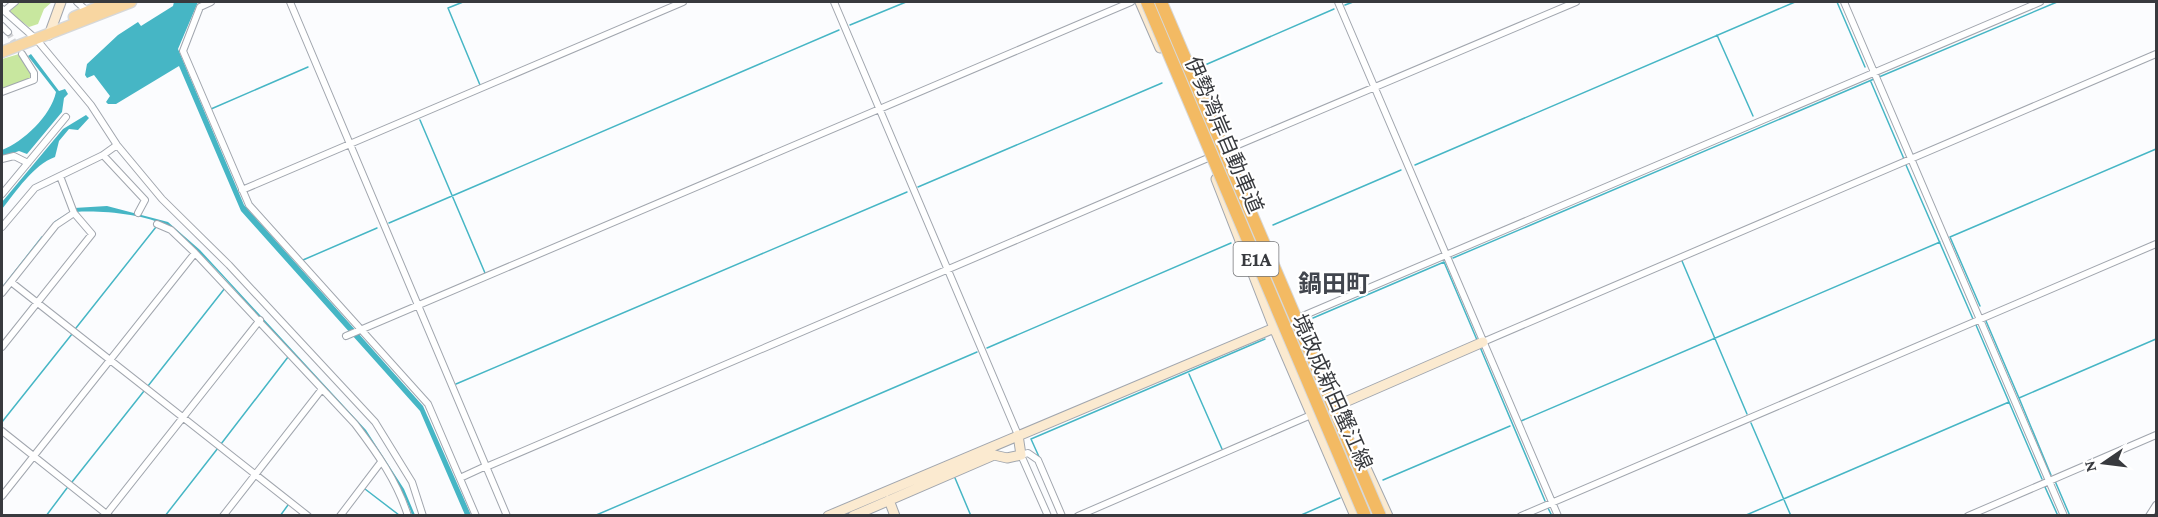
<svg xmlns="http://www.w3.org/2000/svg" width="2158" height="517" font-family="'Crimson Pro','Noto Sans JP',serif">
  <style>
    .green { fill: #c8e79f }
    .water { fill: #46b6c5 }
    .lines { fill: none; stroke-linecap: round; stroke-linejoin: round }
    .stream { stroke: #46b6c5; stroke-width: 1.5 }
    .street-tunnel { stroke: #d4d5d8; stroke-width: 6; stroke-dasharray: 6 3; stroke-linecap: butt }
    .street-casing { stroke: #a1a6ae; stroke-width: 8 }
    .secondary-casing { stroke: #a1a6ae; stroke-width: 11 }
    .primary-casing { stroke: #d7d8d8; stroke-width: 13 }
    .street { stroke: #fff; stroke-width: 6 }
    .secondary { stroke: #fbead0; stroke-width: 9 }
    .primary { stroke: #f8d6a1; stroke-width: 10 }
    .highway-bridge-casing { stroke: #d7d8d8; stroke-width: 14; stroke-linecap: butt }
    .highway-bridge { stroke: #f3ba63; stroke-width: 12 }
    .labels { text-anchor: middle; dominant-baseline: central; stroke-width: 4.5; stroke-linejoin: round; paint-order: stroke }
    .shield { fill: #fff; stroke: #747578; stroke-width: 1.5 }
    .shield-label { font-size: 20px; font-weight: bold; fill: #383a3e }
    .street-label { font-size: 21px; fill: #383a3e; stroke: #fff }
    .quarter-label { font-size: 24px; font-weight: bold; fill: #42464e; stroke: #fff }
  </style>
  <rect width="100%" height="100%" fill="#fbfcfe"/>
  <path class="green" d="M19,2h33l-8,7 -6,15 -9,3 -20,-15z
    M19,54l11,16 1,8 -29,11v-30z"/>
  <path class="water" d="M174,2h24l-20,47 66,156 179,201 48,109h-6l-45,-104 -179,-200 -62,-145 -63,38h-8l-2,-2 4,-6 -16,-21 -7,3 -2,-3 2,-11 31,-29 20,-13 3,4 32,-20z
    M31,54l28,37 6,-2 3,5 -4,4 -2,14 -35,42 -8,-3 -17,6v-7c21,-8 49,-34 54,-58l-28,-36z
    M86,115l3,3 -11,12 -9,-1 -10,12 -4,16c-22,8 -39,35 -53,52v-7l61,-73z
    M107,206l61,16 32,28 166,180 38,59 11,26h-3c-21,-64 -88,-124 -134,-174l-3,-7c-32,-33 -71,-84 -109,-108 -19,-12 -68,-16 -90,-14l-2,-4z"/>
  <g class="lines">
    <path class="stream" d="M463,2l-15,6 32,77
      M1837,2l28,65
      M1345,5l8,-3
      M850,25l56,-23
      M1717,35l36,81
      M1205,65l129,-56
      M1879,77l178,-75
      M1871,82l33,77
      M211,109l97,-42
      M420,120l65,153
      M1415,165l380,-163
      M1906,165l67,154
      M918,187l244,-104
      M55,222l16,-10
      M389,223l450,-193
      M1273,225l128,-55
      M1453,258l421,-179
      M303,260l74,-32
      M1682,261l65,153
      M2,288l40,-51
      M1980,306l-30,-69 206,-88
      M1313,318l131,-56 33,78
      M1986,321l33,77 137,-59
      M1976,325l66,154
      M76,328l80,-101
      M1480,347l65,154
      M987,348l244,-105
      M1189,374l33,75
      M456,384l451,-192
      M148,386l77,-98
      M2019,398l32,77
      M1521,421l419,-179
      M2,422l70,-88
      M1751,423l40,93
      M221,444l67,-87
      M1040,459l-9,-20 234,-100
      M955,478l16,38
      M1383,480l127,-54
      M2055,481l15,35
      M72,482l72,-91
      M2045,487l13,29
      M365,489l34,26
      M1548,508l4,8
      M46,516l21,-28
      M165,516l53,-68
      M280,516l8,-11
      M594,516l383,-164
      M1299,516l41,-18
      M1744,516l265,-114"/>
    <path class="street-tunnel" d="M8,32l10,17"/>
    <defs>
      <path id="street" d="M77,2l10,9
        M211,2l-11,5 -17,44 66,154 179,199 48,112
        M290,2l217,514
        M834,2l184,433
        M1338,2l220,514
        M1844,2l220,514
        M2,9l35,31 54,65 26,40 45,54 67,66 146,157 37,60 11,34
        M4,11l11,-9
        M2,26l6,6
        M2,92l32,-12v-7l-12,-19
        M1226,150l350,-148
        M103,155l42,45 -7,13
        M2,159l12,-3 14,7
        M242,190l441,-188
        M2,194l64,-77
        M157,224l14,6 24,23 160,171c22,29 42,57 53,92
        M2,227l33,-39 68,-33 14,-10
        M11,282l297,234
        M2,293l54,-68 18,-12
        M1298,318l742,-316
        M346,336l785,-334
        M1483,342l673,-288
        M2,347l90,-113 -18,-21 -14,-37
        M2,431l107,85
        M486,467l722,-309
        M460,478l26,-12
        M2,496l193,-243
        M105,516l155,-196
        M223,516l99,-127
        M340,516l41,-54
        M1048,516l-27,-61 7,-2 10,7 24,56
        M1078,516l233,-101
        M1521,516l635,-272
        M1968,516l188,-81
        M2149,516l7,-11"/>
      <path id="secondary" d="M1140,2l20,46
        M49,35l12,-33
        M1216,179l58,149 81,188
        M1336,406l147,-64
        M1362,459l26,57
        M889,500l6,16
        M828,516l470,-198
        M853,516l141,-61 13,3 14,-3 -3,-20"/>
      <path id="primary" d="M74,17l36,-15
        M2,52l129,-50"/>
    </defs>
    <use href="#street" class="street-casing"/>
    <use href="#secondary" class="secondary-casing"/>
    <use href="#primary" class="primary-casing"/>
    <use href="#street" class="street"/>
    <use href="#secondary" class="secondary"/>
    <use href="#primary" class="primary"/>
    <defs>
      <path id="highway-bridge" d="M1147,2l218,514
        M1161,2l219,514"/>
    </defs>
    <use href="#highway-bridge" class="highway-bridge-casing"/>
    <use href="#highway-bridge" class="highway-bridge"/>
  </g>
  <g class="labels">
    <rect class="shield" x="1233.5" y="242" width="45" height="34" rx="4.5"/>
    <g class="shield-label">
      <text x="1256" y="259">E1A</text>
    </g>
    <g class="street-label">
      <text transform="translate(1224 135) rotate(67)">伊勢湾岸自動車道</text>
      <text transform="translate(1332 392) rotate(66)">境政成新田蟹江線</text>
    </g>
    <g class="quarter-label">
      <text x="1334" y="283">鍋田町</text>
    </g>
  </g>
  <rect width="2158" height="517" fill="none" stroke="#383a3e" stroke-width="6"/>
  <g transform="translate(2104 463) rotate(256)" stroke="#ffffff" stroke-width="4.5" paint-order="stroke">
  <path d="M0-4.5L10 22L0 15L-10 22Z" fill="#383a3e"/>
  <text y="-9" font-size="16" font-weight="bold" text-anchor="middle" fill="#383a3e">N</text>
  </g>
</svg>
